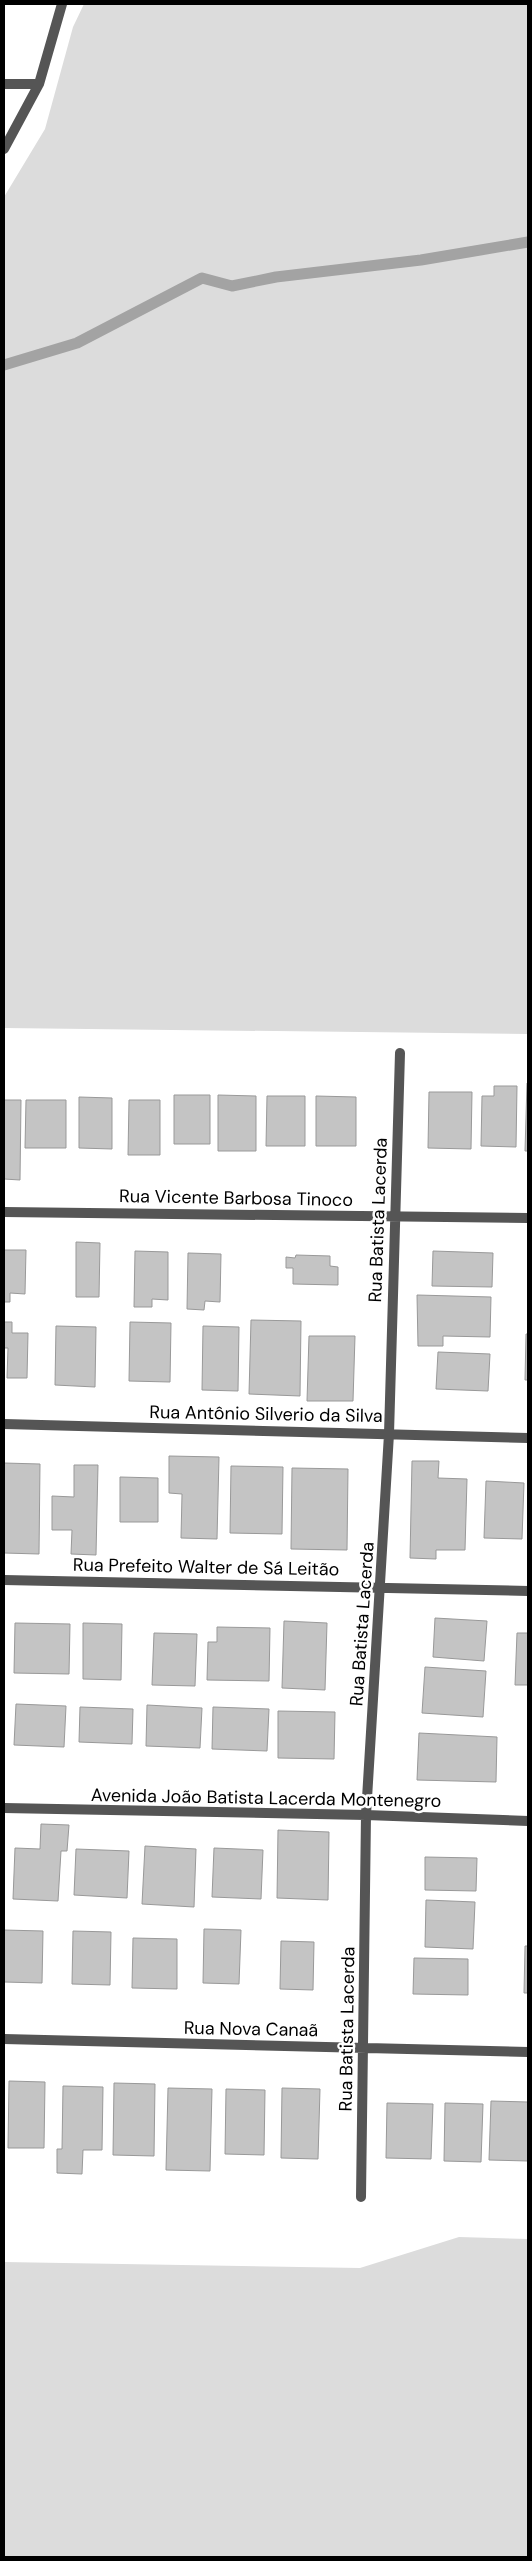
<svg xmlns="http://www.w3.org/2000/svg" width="532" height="2561" font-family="'DM Sans',sans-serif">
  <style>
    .green { fill: #dcdcdc }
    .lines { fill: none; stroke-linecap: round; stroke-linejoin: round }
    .stream { stroke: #a3a3a3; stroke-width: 11 }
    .building { fill: #c4c4c4; stroke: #999 }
    .minor { stroke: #555; stroke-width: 10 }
    .labels { text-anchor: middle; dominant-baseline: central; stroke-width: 5; stroke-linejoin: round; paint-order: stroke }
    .street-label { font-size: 18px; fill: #000; stroke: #fff }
  </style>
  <rect width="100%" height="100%" fill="#fff"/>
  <path class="green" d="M84,4h444v1030l-524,-6v-831l41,-68 28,-102z
    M459,2237l69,2v318h-524v-295l356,6z"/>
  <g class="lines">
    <path class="stream" d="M4,365l73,-22 125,-65 30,8 44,-9 145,-17 107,-18"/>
  </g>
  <path class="building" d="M527,1083h1v68h-3z
    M494,1086h23l-1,61 -35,-1 1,-50h12z
    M429,1092h43l-1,57 -43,-1z
    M174,1095h36v49h-36z
    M218,1095l38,1v55h-38z
    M267,1096h38v50h-39z
    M316,1096l40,1v49h-40z
    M79,1097l33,1v51l-33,-1z
    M4,1100h17l-1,80 -16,-1z
    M26,1100h40v48h-41z
    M129,1100h31v55h-32z
    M76,1242l24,1 -1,54h-23z
    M4,1250h22l-1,44 -15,-1v9h-6z
    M135,1251l33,1v48l-16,-1v8h-18z
    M433,1251l60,2 -1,34 -60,-1z
    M188,1253l33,1 -1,48 -15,-1 -1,9 -17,-1z
    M296,1255l34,1v10l8,1v18l-45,-1v-16h-7v-11l9,1z
    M417,1295l74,2 -1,40 -47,-1v10h-25z
    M251,1320l50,1 -1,75 -51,-2z
    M4,1322h8v11h16l-1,45h-20l1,-30h-4z
    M130,1322l41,1 -1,59 -41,-1z
    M56,1326l40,1 -1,60 -40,-2z
    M203,1326l36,1 -1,64 -36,-1z
    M526,1334h2v46h-3z
    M309,1336h46l-2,65h-46z
    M438,1352l52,2 -2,37 -52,-2z
    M169,1456l50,1 -2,82 -36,-1 1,-44 -13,-1z
    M412,1461h27l-1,17 29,1 -2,71h-29v9l-26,-1z
    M4,1463l36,1 -1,90 -35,-1z
    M74,1465h24l-2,90 -25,-1 1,-24h-20v-34l22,1z
    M231,1466l52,1 -1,67 -52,-1z
    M292,1468l56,1 -1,81 -56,-1z
    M120,1477l38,1v44h-38z
    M486,1481l38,2 -2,56 -38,-1z
    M435,1618l52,3 -3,40 -51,-4z
    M284,1621l43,2 -2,67 -43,-2z
    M15,1623l55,1 -1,50 -55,-1z
    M83,1623l39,1 -1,56 -38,-1z
    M217,1627l53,1 -1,53 -62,-1 1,-38h9z
    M154,1633l43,1 -2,52 -43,-1z
    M517,1633h11v52h-13z
    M425,1667l61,4 -3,46 -61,-4z
    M16,1704l50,2 -2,41 -50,-2z
    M147,1705l55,3 -2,40 -54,-2z
    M80,1707l53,2 -1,35 -53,-2z
    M213,1707l56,2 -2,42 -55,-2z
    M278,1711l57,1 -1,47 -56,-1z
    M419,1733l78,4 -1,45 -79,-2z
    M41,1824l28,1 -2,26h-6l-3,50 -45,-2 2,-51 25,1z
    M278,1830l51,2 -1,68 -51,-2z
    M145,1846l51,3 -2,58 -52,-3z
    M214,1848l49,2 -2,49 -49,-2z
    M76,1849l53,2 -2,47 -53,-3z
    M425,1857l52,1 -1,33 -51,-1z
    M426,1900l49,2 -2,47 -48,-2z
    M204,1929l37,1 -2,54 -36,-1z
    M4,1930l39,1 -1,52 -38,-1z
    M73,1931l38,1 -1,53 -38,-1z
    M133,1938l44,1v50l-45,-1z
    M281,1941l33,1 -1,48 -33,-1z
    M525,1946h3v47h-4z
    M414,1958l54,1v36l-55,-1z
    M9,2081l36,1 -1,66h-36z
    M114,2083l41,1 -1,72 -41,-1z
    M63,2086l40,1 -1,63h-19l-1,24 -25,-1v-24h5z
    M168,2088l44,1 -2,82 -44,-1z
    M282,2088l38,1 -2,70 -37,-1z
    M226,2089l39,1 -1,65 -39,-1z
    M491,2101l37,1v59l-39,-1z
    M387,2103l46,1 -2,55 -45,-1z
    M445,2103l38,1 -2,58 -37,-1z"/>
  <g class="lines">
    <path class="minor" d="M4,84h35
      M4,149l35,-65 23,-80
      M4,1212l524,6
      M4,1424l524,14
      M4,1580l524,11
      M4,1808l362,7 162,6
      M4,2039l524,13
      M361,2197l5,-382 23,-381 11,-381"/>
  </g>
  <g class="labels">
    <g class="street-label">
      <text transform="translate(236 1198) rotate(1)">Rua Vicente Barbosa Tinoco</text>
      <text transform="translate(378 1220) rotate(-88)">Rua Batista Lacerda</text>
      <text transform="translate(266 1414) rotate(1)">Rua Antônio Silverio da Silva</text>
      <text transform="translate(206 1567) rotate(1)">Rua Prefeito Walter de Sá Leitão</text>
      <text transform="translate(362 1624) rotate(-86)">Rua Batista Lacerda</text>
      <text transform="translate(266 1798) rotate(1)">Avenida João Batista Lacerda Montenegro</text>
      <text transform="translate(251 2029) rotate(1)">Rua Nova Canaã</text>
      <text transform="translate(347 2029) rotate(-89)">Rua Batista Lacerda</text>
    </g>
  </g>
  <rect width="532" height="2561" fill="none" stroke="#000000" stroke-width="10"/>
</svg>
